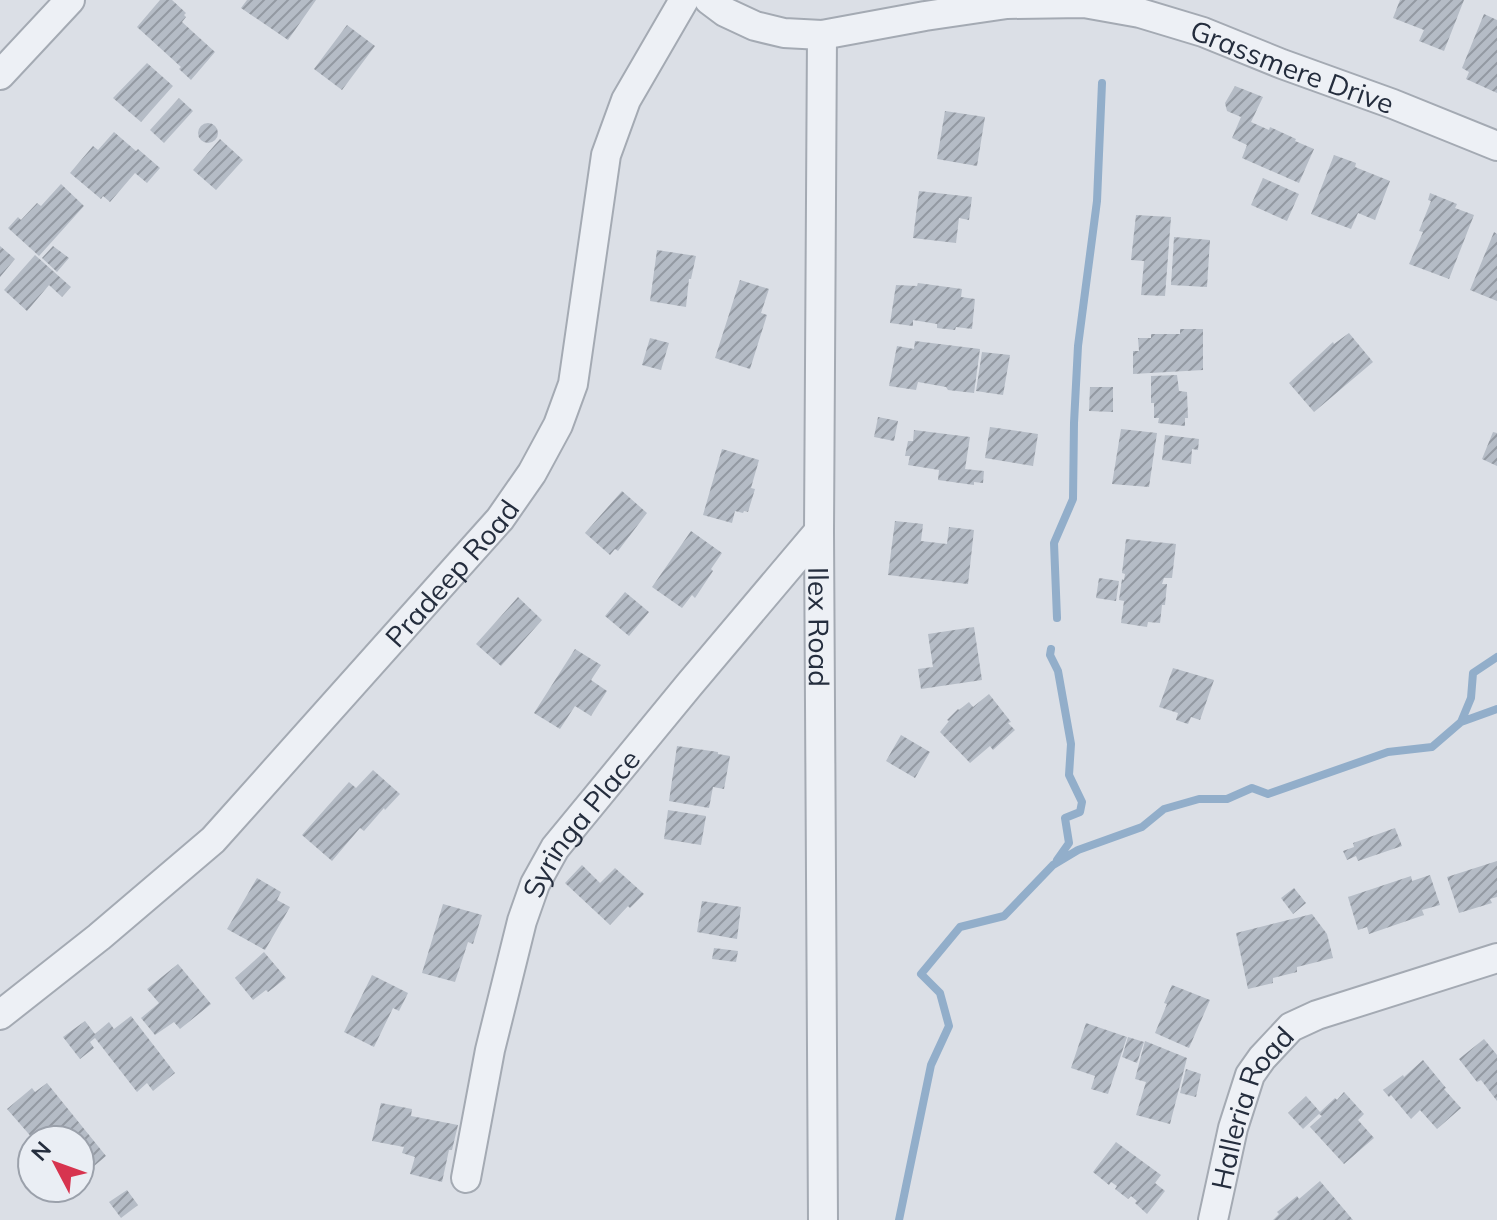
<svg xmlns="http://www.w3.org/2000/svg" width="1497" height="1220" font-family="Mulish,sans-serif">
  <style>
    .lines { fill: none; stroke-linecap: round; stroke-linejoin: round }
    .stream { stroke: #92aeca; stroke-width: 8 }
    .building { fill: url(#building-hatch) }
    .street-casing { stroke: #a4aab3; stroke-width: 32 }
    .street { stroke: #edf0f5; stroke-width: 28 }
    .labels { text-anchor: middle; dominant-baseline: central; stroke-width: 7; stroke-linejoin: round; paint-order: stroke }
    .street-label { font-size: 28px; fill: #242d3d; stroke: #eaeef4 }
  </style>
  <defs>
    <pattern id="building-hatch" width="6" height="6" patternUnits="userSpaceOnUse" patternTransform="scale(2)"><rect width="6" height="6" fill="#b5bcc6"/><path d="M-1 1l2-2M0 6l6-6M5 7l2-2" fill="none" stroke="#9399a2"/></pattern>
  </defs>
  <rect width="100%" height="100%" fill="#dbdfe6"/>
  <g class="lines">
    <path class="stream" d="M1057,618l-3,-75 19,-44 1,-76 4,-77 19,-145 5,-118
      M1051,649l-1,6 8,16 13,73 -2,31 13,27 -2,10 -15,6 4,25 -12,17
      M1461,722l36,-13
      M899,1220l32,-155 18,-39 -9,-33 -19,-19 39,-47 44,-11 49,-51 25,-15 64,-23 22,-18 35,-10h28l25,-11 16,6 120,-42 44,-5 29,-25 10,-24 2,-25 24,-16"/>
  </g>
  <path class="building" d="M160,0h12l14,13 -2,2 2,2 -4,5 33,30 -24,28 -12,-11 2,-2 -44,-40z
    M247,0h69l-28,40 -47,-32z
    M1400,0h64l-20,51 -25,-10 5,-11 -31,-12z
    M1484,14l13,6v73l-31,-14 3,-7 -7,-4z
    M347,25l28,21 -33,44 -28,-21z
    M147,63l26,23 -32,36 -28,-24z
    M1235,86l28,11 -12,25 18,8 1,-3 26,12 -1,2 19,8 -15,34 -57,-25 5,-13 -15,-7 9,-21 -14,-6 -2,-8z
    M179,98l14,13 -29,32 -14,-13z
    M945,111l40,6 -8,49 -40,-7z
    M198 133a10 10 0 1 1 20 0a10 10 0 1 1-20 0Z
    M114,132l22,19 2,-2 22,19 -13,15 -12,-10 -25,29 -7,-6 -2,3 -31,-26 23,-27 5,4z
    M220,139l23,21 -27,30 -23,-20z
    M1334,155l22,8 -1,4 35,14 -15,39 -17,-7 -7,16 -40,-15z
    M1263,178l36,16 -12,27 -36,-16z
    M61,184l23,22 -45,50 -31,-28 10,-11 3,3 16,-17 4,3z
    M919,191l53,6 -3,23 -10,-2 -3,25 -43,-5z
    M1430,193l27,11 -2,4 19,7 -25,64 -40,-15 14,-32 -4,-1 12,-30 -3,-1z
    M1136,215l35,2 -6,79 -24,-1 3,-34 -13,-1z
    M1494,232l3,2v67l-27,-11z
    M1174,237l36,3 -3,47 -36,-2z
    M0,246l15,13 -15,18z
    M53,246l16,12 -12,14 -15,-14z
    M657,250l39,6 -5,23h-2l-3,28 -36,-6z
    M35,255l36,32 -9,10 -13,-12 -22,26 -23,-21z
    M740,280l29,9 -8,24 6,2 -17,54 -35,-11z
    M918,283l44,6 -1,8 14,2 -3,30 -16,-2 -1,3 -18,-2v-4l-24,-4v6l-23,-3 6,-38 21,1z
    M1180,329h23v41l-70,4v-23h6l-1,-13h13v-4h29z
    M1349,333l24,29 -59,50 -25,-29 44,-41 1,2z
    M650,338l19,5 -8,27 -19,-5z
    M915,341l65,8 -6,44 -26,-3 -2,-3 -28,-5 -2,8 -27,-4 8,-40 17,3z
    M982,352l28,3 -7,40 -27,-4z
    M1177,375l2,16 8,1 1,26h-3v8l-27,-3 1,-5h-5v-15h-3v-27z
    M1090,387h23v25l-24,-1z
    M878,417l20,4 -4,20 -20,-4z
    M990,427l48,7 -5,32 -48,-8z
    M1121,429l36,4 -8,54 -37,-3z
    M914,430l56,7 -5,32 19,2 -1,12 -9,-1v3l-36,-5 1,-10 -31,-5 2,-9h-5l3,-15h5z
    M1493,432l4,1v33l-15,-7z
    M1165,435l34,4 -1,11 -6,-1 -1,15 -29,-4z
    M722,449l37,11 -8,28 4,1 -7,23 -4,-1 -1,2 -8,-2 -3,12 -29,-8z
    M622,491l25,22 -29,38 -3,-2 -5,6 -25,-22z
    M895,521l28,3 -2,17 26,3 2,-17 25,3 -6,54 -80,-9z
    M691,531l31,22 -11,16 2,2 -18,27 -3,-3 -10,13 -30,-21z
    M1126,539l50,5 -4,34h-8l-2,6h5l-2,21h-3l-2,18 -12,-1 -1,5 -26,-4 3,-22 -5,-1 3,-21 2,1 1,-6 -3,-1z
    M1099,578l20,3 -3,20 -20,-3z
    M625,592l24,20 -20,24 -24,-20z
    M518,597l24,23 -41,46 -25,-22z
    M974,627l8,53 -61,9 -3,-20 15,-2 -5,-33z
    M575,649l26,16 -10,15 16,11 -16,25 -16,-10 -15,23 -26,-16z
    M1173,668l41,12 -14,40 -9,-3 -3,7 -12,-4 2,-7 -19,-6z
    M989,694l22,28 -3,1 7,7 -22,20 -3,-4 -20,17 -30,-31 9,-11 -2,-1 11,-11 1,1 10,-8 4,5z
    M901,735l29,17 -15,26 -29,-17z
    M677,746l41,6v2l12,2 -6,33 -11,-2 -4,21 -40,-7z
    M373,770l27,24 -15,16 -1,-2 -20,23 -4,-3 -28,33 -30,-26 47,-53 7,6z
    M668,810l38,6 -5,29 -37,-6z
    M1395,828l7,18 -44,15 -2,-5 -9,4 -4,-9 11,-4 -1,-4z
    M1497,861v36l-7,2 2,4 -33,10 -12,-36z
    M582,865l18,18 15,-15 29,26 -14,14 -2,-2 -18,19 -45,-42z
    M1430,875l10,30 -18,5 2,5 -55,19 -2,-7 -9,3 -10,-33 63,-21 1,5z
    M257,878l24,14 -4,8 13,7 -25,43 -38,-21z
    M1294,888l12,15 -13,11 -12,-16z
    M702,901l39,6 -4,32 -40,-7z
    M443,904l39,11 -9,29 -5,-2 -13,40 -33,-9z
    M1312,914l15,20 6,24 -36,9v5l-24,6v5l-25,6 -12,-56z
    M714,948l24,3 -2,11 -24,-3z
    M264,952l22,26 -18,14 -2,-2 -13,10 -18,-22z
    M178,964l33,40 -31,25 -6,-7 -19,13 -14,-17 18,-15 -12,-14z
    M372,975l36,18 -9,18 -6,-3 -19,39 -30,-15z
    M1172,985l38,15 -21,48 -34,-15 12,-29 -3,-1z
    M131,1016l44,57 -22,18 -6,-8 -10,9 -42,-54 -5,4 4,6 -14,11 -17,-22 22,-16 10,13 14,-12 5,7z
    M1086,1023l41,14 -19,57 -17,-5 4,-13 -24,-8z
    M1128,1037l16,5 -7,21 -15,-6z
    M1484,1039l13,16v46l-16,-21 -4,2 -18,-23z
    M1145,1041l42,17 -17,66 -34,-9 10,-33 -11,-3z
    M1423,1060l23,28 -2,1 17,19 -24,21 -17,-19 -9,9 -20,-24 -2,2 -6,-7 20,-15 1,2z
    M1186,1069l15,5 -5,23 -16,-4z
    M47,1083l59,73 -19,16 -7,-8v-24h-46l-27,-31 25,-21 3,4z
    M1344,1092l20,22 -6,6 16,18 -30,26 -34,-37 12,-11 -3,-2 -16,15 -15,-16 18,-17 14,16 15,-14 2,2z
    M381,1103l31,6 -1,7 47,9 -6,25h-3l-7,32 -32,-8 5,-17 -13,-4 2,-6 -32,-6z
    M1116,1142l45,33 -6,8 10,8 -18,23 -12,-11 2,-2 -6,-5 -3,3 -13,-10 2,-3 -6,-4 -2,3 -16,-13z
    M1320,1181l33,39h-80l6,-6 -2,-2 20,-16 2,3z
    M127,1190l11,15 -17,13 -12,-16z"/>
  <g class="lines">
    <defs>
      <g id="street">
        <path id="s1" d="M709,0l16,12 30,14 29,7 38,2 103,-19 82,-12 77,-1 56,10 63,19 79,32 111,40 104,42"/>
        <path id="s2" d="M822,35l-3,496 4,689"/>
        <path d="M0,75l70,-75"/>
        <path id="s3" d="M0,1015l99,-78 114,-97 287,-321 32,-46 26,-48 15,-41 33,-229 20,-55 58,-100"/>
        <path id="s4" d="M466,1178l24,-128 32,-129 13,-37 20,-36 134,-163 130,-154"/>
        <path id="s5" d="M1213,1220l20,-92 17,-53 12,-17 29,-31 26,-12 180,-57"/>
      </g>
    </defs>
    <use href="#street" class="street-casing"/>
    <use href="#street" class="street"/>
  </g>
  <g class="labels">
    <g class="street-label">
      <text stroke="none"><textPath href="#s1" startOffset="604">Grassmere Drive</textPath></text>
      <text stroke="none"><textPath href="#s3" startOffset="634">Pradeep Road</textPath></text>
      <text stroke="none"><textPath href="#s2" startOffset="592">Ilex Road</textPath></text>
      <text stroke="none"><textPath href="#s4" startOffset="378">Syringa Place</textPath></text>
      <text stroke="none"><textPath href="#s5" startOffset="120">Halleria Road</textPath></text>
    </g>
  </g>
  <g transform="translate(56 1164) rotate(311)"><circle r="38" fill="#eaeef4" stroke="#9ba1ab" stroke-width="2"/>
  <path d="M0-6L14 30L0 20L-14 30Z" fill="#d7344f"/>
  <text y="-12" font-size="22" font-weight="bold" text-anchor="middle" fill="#242d3d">N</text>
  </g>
</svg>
